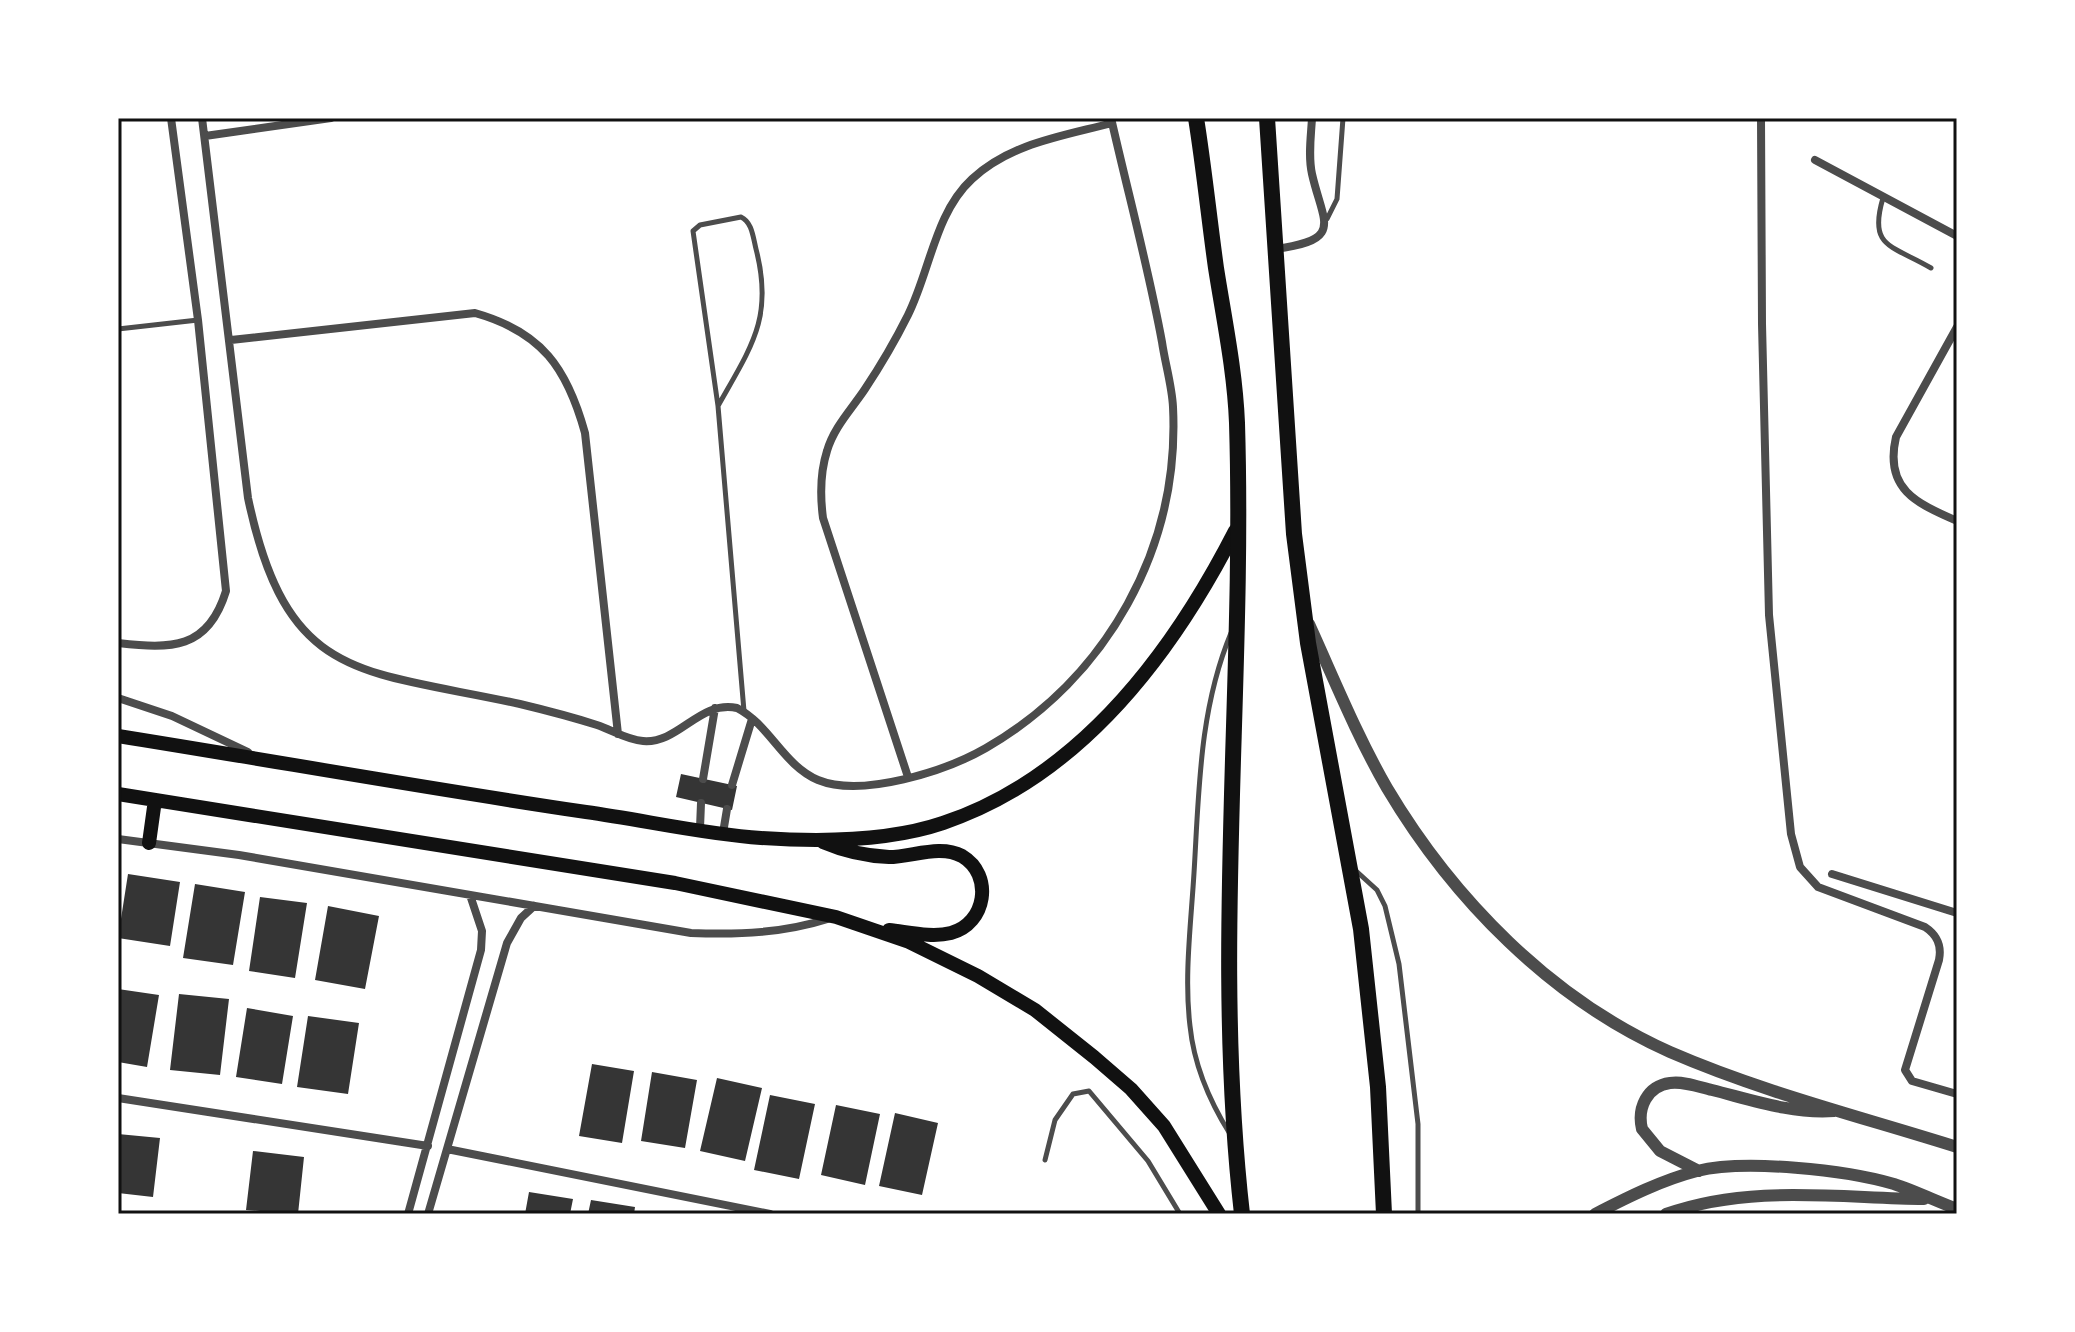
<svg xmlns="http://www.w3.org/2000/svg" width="2075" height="1332" font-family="Ubuntu,sans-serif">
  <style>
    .building { fill: #353535 }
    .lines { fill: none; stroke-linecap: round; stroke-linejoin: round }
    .service { stroke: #4c4c4c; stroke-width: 5 }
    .minor { stroke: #4c4c4c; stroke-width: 8 }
    .tertiary { stroke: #4c4c4c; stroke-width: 12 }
    .secondary { stroke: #111; stroke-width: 14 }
    .primary { stroke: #111; stroke-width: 16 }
    .neatline { fill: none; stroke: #111; stroke-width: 3 }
  </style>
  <rect width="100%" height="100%" fill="#fff"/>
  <path class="building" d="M681,774l56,12 -5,24 -56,-13z
    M128,874l52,8 -10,64 -52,-8z
    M195,884l50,8 -12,73 -50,-7z
    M260,897l47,6 -12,75 -46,-7z
    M328,906l51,10 -14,73 -50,-9z
    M118,989l41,6 -12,72 -29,-5z
    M179,994l50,5 -9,76 -50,-5z
    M247,1008l46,8 -11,68 -46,-7z
    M308,1016l51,7 -11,71 -51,-7z
    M592,1064l42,7 -12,72 -43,-7z
    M652,1072l45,8 -12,68 -44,-7z
    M717,1078l45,10 -17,73 -45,-10z
    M770,1095l45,9 -16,75 -45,-9z
    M836,1105l44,9 -15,71 -44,-10z
    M895,1113l43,10 -16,72 -43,-9z
    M118,1134l42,4 -7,59 -35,-4z
    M253,1151l51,6 -6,57 -52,-4z
    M529,1192l44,7 -3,15h-45z
    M591,1200l44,7 -1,7h-46z"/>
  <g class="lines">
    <path class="service" d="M1883,198c-15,50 9,47 48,70
      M741,217c11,5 12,20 15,32 18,69 -5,98 -38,157l-25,-175 7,-6z
      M1327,219l10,-20 6,-81
      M118,329l80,-9
      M718,406l26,305
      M1355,870l22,20 8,16 14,58 19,160v90
      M1230,1134c-20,-32 -36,-69 -40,-108 -6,-49 1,-103 4,-153 5,-81 5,-163 37,-240
      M1045,1160l10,-40 18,-26 16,-3 59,70 32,53"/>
    <path class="minor" d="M202,118l46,380c39,185 112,171 272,206 25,6 52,13 77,21 15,5 30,15 46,16 36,3 56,-41 94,-33 33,17 46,57 81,72 44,18 128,-9 168,-32 121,-70 194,-200 187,-341 -1,-21 -8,-44 -11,-65 -14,-76 -34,-149 -51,-224
      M1761,118l1,206 7,291 22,219 9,33 18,20 107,40c12,8 17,18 14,33l-34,110 7,11 45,13
      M205,136l126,-18
      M1815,160l142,76
      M1275,249c70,-9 48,-26 37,-75 -4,-18 -1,-38 0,-56
      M1957,327l-61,110c-12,52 20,66 61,84
      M231,340l244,-27c67,19 92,55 110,120l33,301
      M118,643c53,6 90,7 108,-52l-28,-271 -27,-202
      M118,698l54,18 76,36
      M908,777l-85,-259c-3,-23 -3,-45 4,-67 7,-24 24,-41 38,-62 16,-24 30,-48 43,-74 22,-44 27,-102 64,-136 39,-36 91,-43 140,-56
      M703,779l12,-71
      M732,785l20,-66
      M700,828l1,-25
      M723,833l4,-24
      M118,839l121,16 452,78c49,2 93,0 140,-15
      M1832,874l125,39
      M118,1098l310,48
      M447,1149l323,65
      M408,1214l73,-264 1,-19 -12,-36
      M428,1214l79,-271 14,-25 13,-12"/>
    <path class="tertiary" d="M1309,624c25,55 48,112 78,164 66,111 164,211 283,264 92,40 192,65 287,95
      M1699,1171l-39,-20 -18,-22c-5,-21 5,-43 28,-46 14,-2 29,4 42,7 40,10 80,24 122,21
      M1595,1214c33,-17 67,-34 102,-43 48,-12 149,-1 197,13 21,7 42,17 63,25
      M1666,1214c84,-30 171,-16 258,-15"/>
    <path class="secondary" d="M118,736c156,25 312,53 468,76 58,8 117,22 175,26 59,4 126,4 182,-15 137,-46 229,-169 292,-292
      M118,794l557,89 161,34 73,25 69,34 57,34 59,47 37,32 33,37 55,88
      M823,842c21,9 43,14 66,15 23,0 51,-13 73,-1 32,19 24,68 -11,77 -19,5 -43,-1 -62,-3
      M149,843l6,-43"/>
    <path class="primary" d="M1196,118c8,50 13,100 20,150 8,51 19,103 21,155 8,265 -25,528 5,791
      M1267,118l27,416 14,109 53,286 17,158 6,127"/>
  </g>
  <rect width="2075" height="1332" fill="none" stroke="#ffffff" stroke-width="240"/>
  <rect x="120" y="120" width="1835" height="1092" class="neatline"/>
</svg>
